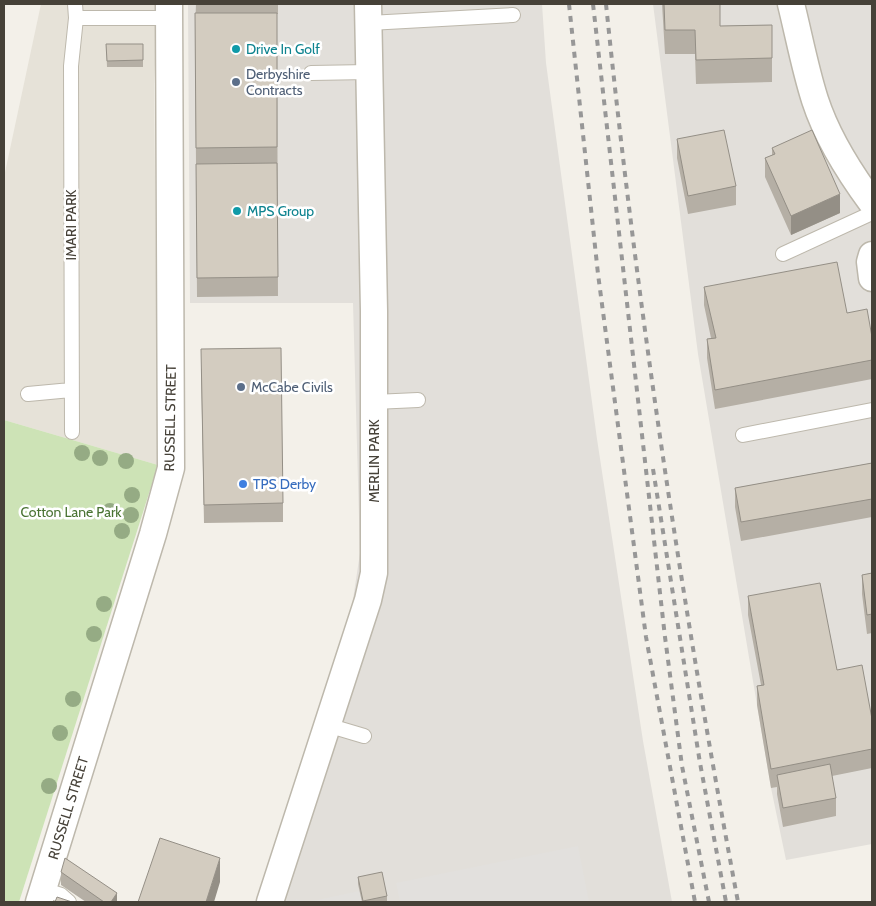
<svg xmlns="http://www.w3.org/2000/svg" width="876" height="906" font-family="Cabin,sans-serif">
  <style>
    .residential { fill: #e6e2d8 }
    .industrial { fill: #e2dfda }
    .green { fill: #cde3b6 }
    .parking { fill: #e2e0dd }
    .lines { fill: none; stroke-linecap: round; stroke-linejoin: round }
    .service-casing { stroke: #bdb8ac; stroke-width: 16 }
    .minor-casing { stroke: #bdb8ac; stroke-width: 29 }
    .service { stroke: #fff; stroke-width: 14 }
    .minor { stroke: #fff; stroke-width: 26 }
    .rail { stroke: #979797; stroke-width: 4; stroke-dasharray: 6 6; stroke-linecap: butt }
    .tree { fill: #95ab84 }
    .wall { fill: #b5afa5 }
    .shaded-wall { fill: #948f86 }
    .building { fill: #d3ccc0; stroke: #948f86 }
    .culture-dot { fill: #0f9aa8; stroke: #fff; stroke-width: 2 }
    .service-dot { fill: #5c6f8a; stroke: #fff; stroke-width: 2 }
    .shop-dot { fill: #3f7fe0; stroke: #fff; stroke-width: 2 }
    .labels { text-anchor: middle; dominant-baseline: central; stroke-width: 5; stroke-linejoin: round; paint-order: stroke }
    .culture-label { font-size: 14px; fill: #0d838f; stroke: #fff; text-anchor: start }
    .service-label { font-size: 14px; fill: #4e5e75; stroke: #fff; text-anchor: start }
    .street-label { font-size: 14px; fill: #464138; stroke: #fff }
    .shop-label { font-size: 14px; fill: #366cbe; stroke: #fff; text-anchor: start }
    .park-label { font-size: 14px; fill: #487231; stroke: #fff }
  </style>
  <rect width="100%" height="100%" fill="#f3f0e9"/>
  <path class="residential" d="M41,4h117l-4,80 4,381 -154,-45v-243z"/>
  <path class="industrial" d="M188,4h354l4,59 51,376 46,302 29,161h-415l95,-296 8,-53 -7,-250h-163z
    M653,4h219v840l-86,16 -15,-72 -73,-434z"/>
  <path class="green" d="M4,420l154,45 -139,437h-15z"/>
  <path class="parking" d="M578,846l11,56h-189l-4,-19z
    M359,891l3,11h-67l1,-3 12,3z"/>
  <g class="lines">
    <defs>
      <path id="service" d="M76,18h93
        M369,23l144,-8
        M311,73l58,-1
        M783,254l89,-41
        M28,394l43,-4
        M374,402l44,-2
        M72,432l-1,-366 5,-48 -1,-14
        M743,435l129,-25
        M327,725l37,11
        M42,889l19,6 8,7"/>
      <path id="minor" d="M791,4c8,32 14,65 24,96 12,37 34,72 57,103
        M872,255l-2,7 2,16
        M39,902l114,-368 18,-66 -2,-464
        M270,902l98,-302 6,-27v-262l-6,-307"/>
    </defs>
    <use href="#service" class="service-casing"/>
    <use href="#minor" class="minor-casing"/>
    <use href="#service" class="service"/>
    <use href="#minor" class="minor"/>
    <path class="rail" d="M569,4l29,270 48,363 49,265
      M593,4l72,633 17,129 27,136
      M606,4c31,301 76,601 132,898
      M653,469l47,294 26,139"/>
  </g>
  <g class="tree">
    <circle cx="82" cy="453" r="8"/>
    <circle cx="100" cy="458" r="8"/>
    <circle cx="126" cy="461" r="8"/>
    <circle cx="132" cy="495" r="8"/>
    <circle cx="110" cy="511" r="8"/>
    <circle cx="131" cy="515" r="8"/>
    <circle cx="122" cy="531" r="8"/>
    <circle cx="104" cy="604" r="8"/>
    <circle cx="94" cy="634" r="8"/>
    <circle cx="73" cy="699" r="8"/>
    <circle cx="60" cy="733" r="8"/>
    <circle cx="49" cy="786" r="8"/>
  </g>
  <path class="wall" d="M196,4h82v10h-1l1,282 -81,1 -2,-265z
    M662,4h58v22l52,-1v57l-76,2 -1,-30h-30z
    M106,44h37v23h-36z
    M677,139l59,47v19l-48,9 -11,-56z
    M772,148l68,65 -49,22 -26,-58v-19l7,-3z
    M704,287l143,26 25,24v42l-157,30 -8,-51v-19l4,-1 -7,-33z
    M201,368l82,135v19l-79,1z
    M872,463v54l-131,24 -6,-34v-19z
    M872,573v60l-5,1 -5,-40v-19z
    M748,596l89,74 35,49v49l-40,8 4,22v18l-53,11 -6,-33v-7l-6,1 -14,-83v-19l4,-1 -13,-70z
    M61,872l56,30h-31l-25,-17z
    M358,877l29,19v6h-25l-4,-18z"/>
  <path class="shaded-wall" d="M840,194v19l-49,22v-19z
    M220,858v24l-6,20h-8z
    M117,893v9h-6z"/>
  <path class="building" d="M664,4h56v22l52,-1v33l-76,2 -1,-30h-30z
    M195,13h82v134l-81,1z
    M106,44h37v16l-36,1z
    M724,130l12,56 -48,10 -11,-57z
    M812,130l28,64 -49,22 -26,-58 10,-4 -3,-6z
    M277,163l1,114 -81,1 -1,-114z
    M837,262l10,51 20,-4 5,28v23l-157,30 -8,-51 9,-1 -12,-51z
    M281,348l2,155 -79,2 -3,-156z
    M872,463v36l-131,23 -6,-34z
    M872,573v41l-5,1 -5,-40z
    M820,583l17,87 25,-5 10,54v30l-101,20 -14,-83 7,-1 -16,-89z
    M830,764l6,34 -53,10 -6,-33z
    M160,838l60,20 -14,44h-68z
    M65,858l52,35 -6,9h-7l-43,-30z
    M382,872l5,24 -24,5 -5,-24z
    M57,897l15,5h-17z"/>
  <g class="culture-dot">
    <circle cx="236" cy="49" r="5"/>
    <circle cx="237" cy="211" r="5"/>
  </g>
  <g class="service-dot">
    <circle cx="236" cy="82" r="5"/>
    <circle cx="241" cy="387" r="5"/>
  </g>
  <circle class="shop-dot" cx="243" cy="484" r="5"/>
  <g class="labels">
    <g class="culture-label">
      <text x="246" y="49">Drive In Golf</text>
      <text x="247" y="211">MPS Group</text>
    </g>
    <g class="service-label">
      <text x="246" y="74">Derbyshire<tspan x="246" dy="16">Contracts</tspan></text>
      <text x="251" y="387">McCabe Civils</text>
    </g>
    <g class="street-label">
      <text transform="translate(71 225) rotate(-90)">IMARI PARK</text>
      <text transform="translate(170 418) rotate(-89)">RUSSELL STREET</text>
      <text transform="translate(374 461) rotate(-90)">MERLIN PARK</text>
      <text transform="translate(68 808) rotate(-73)">RUSSELL STREET</text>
    </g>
    <g class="shop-label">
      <text x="253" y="484">TPS Derby</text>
    </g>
    <g class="park-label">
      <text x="71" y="512">Cotton Lane Park</text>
    </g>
  </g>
  <rect width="876" height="906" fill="none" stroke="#464138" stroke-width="10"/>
</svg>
